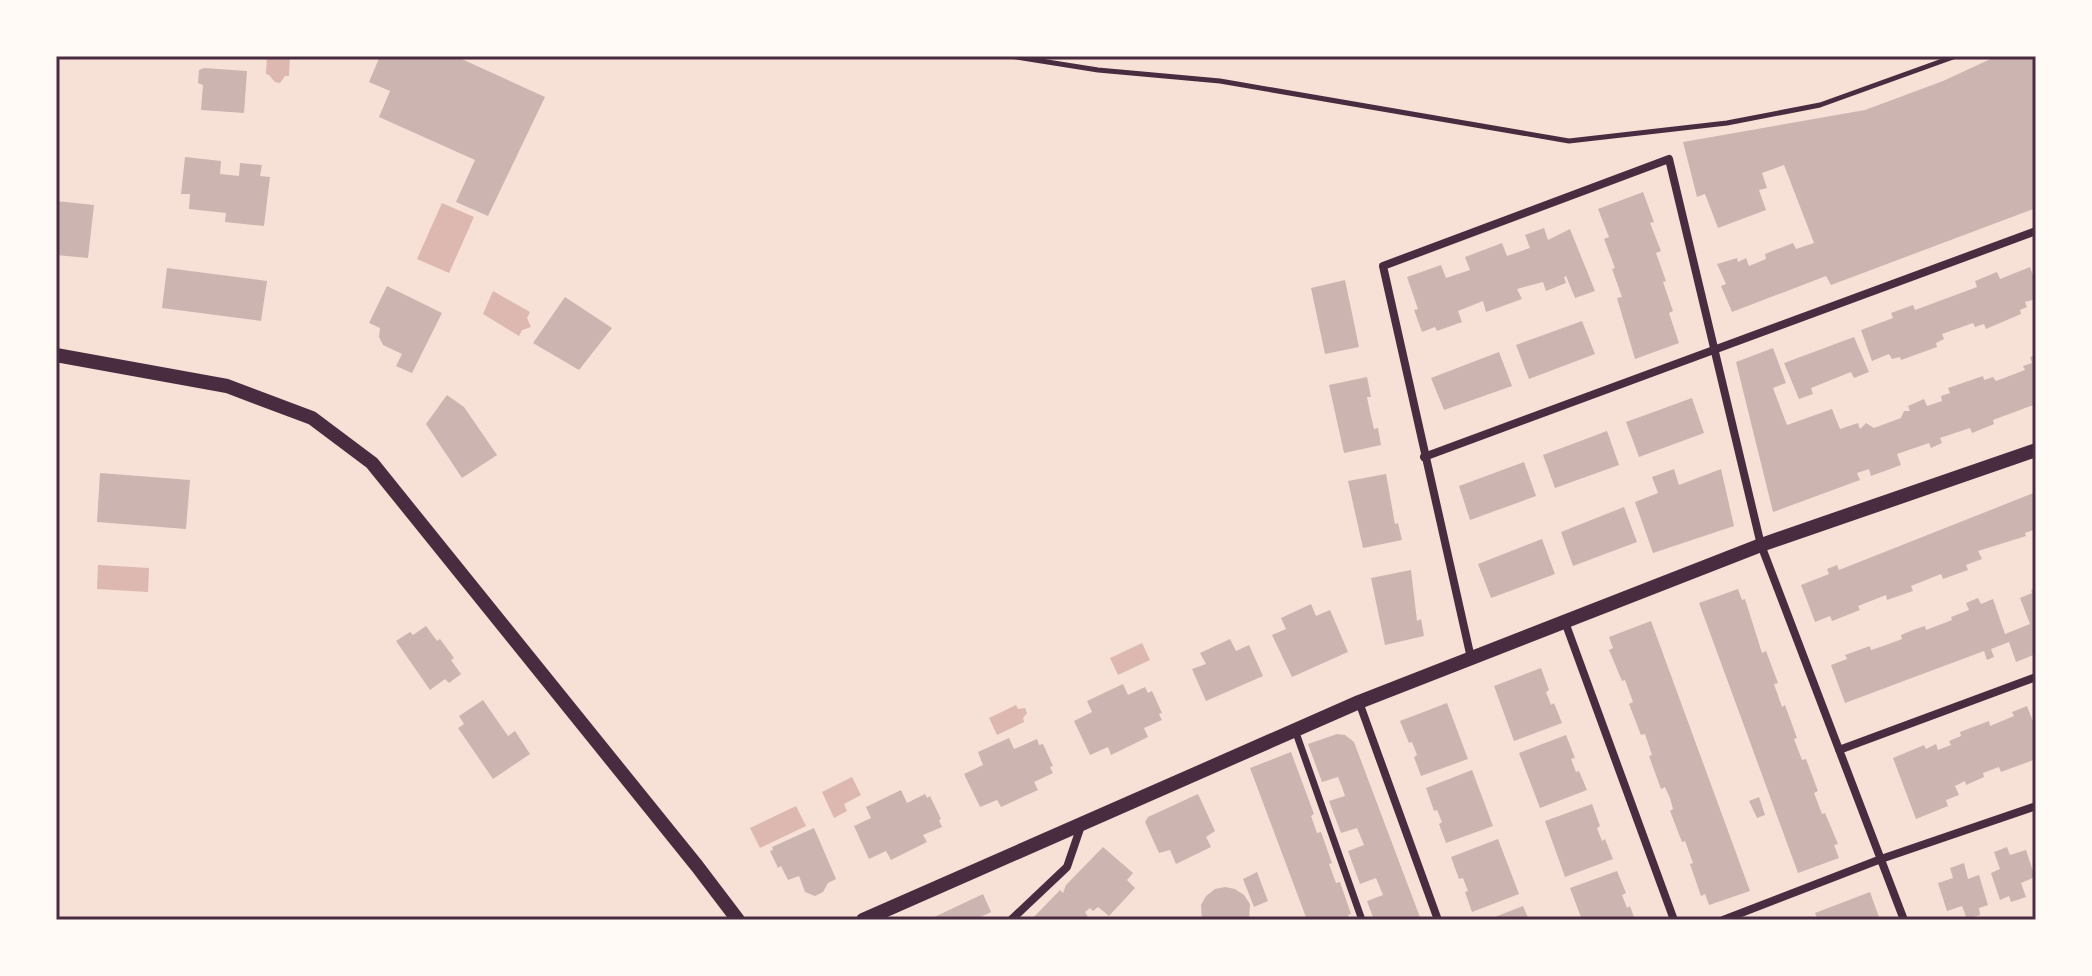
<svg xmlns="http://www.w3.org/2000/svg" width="2092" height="976" font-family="Spectral,serif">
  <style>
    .water { fill: #dcb8b0 }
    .building { fill: #ccb4b1 }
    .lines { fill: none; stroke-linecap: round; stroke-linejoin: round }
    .path { stroke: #4a2c40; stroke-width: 5 }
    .pedestrian { stroke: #4a2c40; stroke-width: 7 }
    .minor { stroke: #4a2c40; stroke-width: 8 }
    .tertiary { stroke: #4a2c40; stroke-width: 14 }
    .neatline { fill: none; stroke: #4a2c40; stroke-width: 3 }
  </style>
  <rect width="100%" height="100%" fill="#f7e1d7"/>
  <path class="water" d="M267,56h23l-1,20h-4l-5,7 -5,-1 -6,-7 -3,-1z
    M442,203l32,14 -25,56 -32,-14z
    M493,291l37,21 -3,6 4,9 -9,3 -3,6 -36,-22z
    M98,565l51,3 -1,24 -51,-3z
    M1142,643l8,17 -32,15 -8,-17z
    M1016,705l2,4 7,-1 2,5 -4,5 1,4 -27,13 -8,-17z
    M852,777l9,18 -17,9 3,7 -13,7 -12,-26z
    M796,806l10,20 -46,22 -10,-20z"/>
  <path class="building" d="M380,56h75l90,41 -57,119 -32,-14 19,-42 -96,-43 11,-26 -21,-9z
    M1997,56h39v152l-205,77 -5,-9 -94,36 -11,-26 5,-2 -9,-20 20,-6 1,4 8,-4 3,8 17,-7 -1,-5 28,-11 3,6 18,-6 -30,-78 -22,8 5,15 -8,2 7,20 -48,18 -13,-34 -8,3 -14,-55 182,-32 78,-29z
    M204,68l43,3 -3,42 -43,-3 2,-25 -5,-2 1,-13z
    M185,157l36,4 -1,13 19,2 1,-13 22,2 -2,11 10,1 -6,49 -39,-4 1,-9 -37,-4 1,-15h-9z
    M1643,192l11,30 -4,1 11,28 -5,2 10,28 -3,1 10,29 -4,2 10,30 -44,16 -18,-61 5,-1 -10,-28 3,-1 -11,-29 5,-2 -11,-28z
    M56,201l38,4 -6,53 -32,-3z
    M1544,228l4,12 22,-11 25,62 -20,7 -9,-22 -2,1 2,6 -20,8 -3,-9 -26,7 5,10 -36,13 -3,-11 -25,10 4,11 -25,9 -2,-4 -13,5 -8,-22 4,-1 -11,-32 34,-12 5,13 24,-8 -5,-13 37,-14 5,13 23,-8 -5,-13z
    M2030,267l6,17v15l-11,3 2,5 -7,3 1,4 -35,15 -2,-5 -9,3 -2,-4 -31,11 2,5 -8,4 1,4 -36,13 -1,-3 -8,2 -3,-5 -17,7 -11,-31 32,-12 -2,-5 22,-8 2,5 62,-23 -2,-6 22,-9 3,7z
    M167,268l100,13 -6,40 -99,-13z
    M1345,280l14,67 -34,7 -14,-66z
    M387,286l55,27 -30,60 -16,-7 6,-12 -19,-9 -4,-8 1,-9 -11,-5z
    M565,297l47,31 -33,42 -46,-27z
    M1582,321l13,33 -66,25 -13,-34z
    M1854,337l15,35 -15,6 -3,-6 -40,16 2,6 -14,5 -15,-36z
    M1773,348l13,35 -13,5 14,37 45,-16 8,20 18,-6 2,6 6,-6 8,5 27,-10 3,-7h6l-2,-5 16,-7 3,7 15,-5 -1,-5 9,-3 -2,-5 35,-12 1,4 9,-3 3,4 29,-11 -2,-4 9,-3 -2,-6 6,-2v49l-43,16 1,4 -22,9 -2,-5 -30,10 2,5 -11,5 -2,-5 -32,11 4,11 -30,11 -2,-7 -12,4 3,7 -87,32 -37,-150z
    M1499,352l13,34 -68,24 -13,-32z
    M1367,377l4,20h-4l3,15 4,17 4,-1 3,17 -37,8 -15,-68z
    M447,395l17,12 33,48 -35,23 -36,-54z
    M1692,398l12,35 -65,24 -13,-35z
    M1607,431l12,34 -64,23 -12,-33z
    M1524,462l12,34 -66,24 -11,-34z
    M1674,469l5,16 42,-16 13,57 -81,27 -18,-51 23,-9 -6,-16z
    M100,473l90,7 -4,49 -89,-7z
    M1386,474l9,50 3,-1 4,17 -39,8 -15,-67z
    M2036,492v37l-11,4 1,3 -48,15 4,8 -16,6 2,5 -25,9 -2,-5 -30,12 2,5 -26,9 -1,-5 -28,11 2,4 -28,11 -2,-5 -15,6 -14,-37 28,-11 -2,-5 10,-4 2,5z
    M1624,507l13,35 -64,24 -12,-34z
    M1542,539l13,35 -64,24 -13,-34z
    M1411,570l6,51 4,-2 3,17 -39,9 -14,-67z
    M2036,588v45l-2,1 2,20 -20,8 -7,-20 -18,7 3,8 -7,3 -3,-9 -139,52 -14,-38 16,-6 -2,-4 25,-9 1,4 15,-5 16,-6 -1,-4 12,-5 12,-4 1,4 26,-10 -1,-3 18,-7 -3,-7 12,-5 3,6 12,-5 12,35 25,-10 -10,-26 12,-5 -1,-3z
    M1738,589l4,11 3,-1 17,54 4,-2 12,32 -4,1 8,23 3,-2 12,33 -3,1 8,21 4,-1 12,32 -4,2 8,21 3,-1 13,31 -4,1 5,13 -41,15 -99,-270z
    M1311,604l5,12 14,-6 18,42 -56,25 -20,-42 14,-6 -5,-11z
    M1651,621l99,270 -41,14 -4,-11 -4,2 -11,-32 3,-1 -8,-22 -3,1 -12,-31 3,-2 -3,-11 -5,-11 -4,2 -12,-33 3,-1 -7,-21 -4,1 -12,-31 4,-2 -8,-22 -3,1 -13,-31 4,-2 -4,-11z
    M426,626l11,15 3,-2 14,19 -3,2 10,14 -12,9 -4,-4 -15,11 -34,-49 14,-9 3,3z
    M1230,639l6,12 13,-6 14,31 -57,25 -14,-32 14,-5 -6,-11z
    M1541,668l8,22 -3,2 5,13 3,-2 8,20 -48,18 -20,-55z
    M1123,684l5,11 17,-8 3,6 4,-2 10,22 -3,1 3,6 -18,8 4,9 -37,18 -3,-8 -18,8 -16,-34 18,-9 -5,-11z
    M483,700l25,36 7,-5 15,23 -37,25 -35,-51 6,-4 -5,-8z
    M1447,703l21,56 -47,17 -7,-19 3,-2 -5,-13 -3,1 -9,-22z
    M2027,706l9,23v30l-35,13 -2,-5 -16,6 1,4 -18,8 -1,-4 -10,5 4,9 -13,5 2,6 -32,13 -23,-61 31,-13 2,4 10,-5 2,6 13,-5 -2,-4 12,-5 -1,-4 29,-11 1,5 24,-10 -2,-4z
    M1337,734l8,1 9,7 67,178h-47l-7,-19 16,-6 -7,-17 -16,6 -12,-33 16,-6 -7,-17 -16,5 -12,-32 16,-5 -3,-9 -4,-10 -16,5 -14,-38z
    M1566,735l9,23 -4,1 5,13 3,-1 8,19 -47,18 -21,-55z
    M1009,738l5,11 23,-10 2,6 4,-1 10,22 -3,1 3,6 -19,9 4,8 -37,17 -4,-7 -17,7 -16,-33 19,-9 -5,-13z
    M1291,752l23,62 -3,2 6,17 4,-1 11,31 -3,1 7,19 4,-1 11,32 -3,1 2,5h-43l-57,-152z
    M1472,770l21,56 -47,17 -7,-19 3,-2 -5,-12 -3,1 -8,-23z
    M901,790l6,13 18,-9 2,4 3,-2 11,23 -2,1 3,7 -19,8 4,7 -36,18 -5,-9 -17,8 -15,-33 17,-8 -5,-11z
    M1198,794l17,37 -9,6 5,10 -35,17 -6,-14 -11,3 -14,-31 3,-5z
    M1759,797l6,18 -8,3 -8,-17z
    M1592,804l8,22 -3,2 5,13 3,-2 8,20 -48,18 -20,-56z
    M814,828l22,51 -8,4 -5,9 -8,4 -10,-4 -6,-16 -11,4 -7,-14 -3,2 -8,-17 3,-1 -1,-3z
    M1498,839l21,55 -47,18 -7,-20 3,-1 -5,-13 -4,1 -8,-22z
    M1103,847l30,26 -6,7 8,8 -26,28 -11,-9 -5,4 -3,-3 -5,4 3,5 -2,3h-55l29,-30 3,3 3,-8z
    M2007,847l3,8 16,-5 9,27 -14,6 5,14 -15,5 -2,-6 -9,4 -9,-27 9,-4 -6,-17z
    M1964,863l4,16 11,-4 9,30 -9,3 1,7 -13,4 -5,-13 -15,5 -9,-28 15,-5 -3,-10z
    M1617,871l9,22 -4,2 5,13 3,-2 5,14h-53l-12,-32z
    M1257,872l11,29 -14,6 -11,-28z
    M1225,887l10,2 9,6 6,9 -1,16h-47l-1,-15 5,-9 9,-7z
    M1870,892l10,28h-62l-3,-7z
    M983,894l8,18 -17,8h-46z
    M1523,906l6,14h-42z"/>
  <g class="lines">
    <path class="path" d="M1010,56l88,14 122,11 349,60 158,-18 93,-18 136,-49"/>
    <path class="pedestrian" d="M1295,730l67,190"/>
    <path class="minor" d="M1424,457l612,-226
      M1565,622l109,298
      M1471,658l-88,-392 286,-107 92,386 143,375
      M1359,702l79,218
      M1839,750l197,-73
      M1011,920l56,-53 15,-44
      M1723,920l158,-61 155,-53"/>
    <path class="tertiary" d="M56,355l171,31 85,32 60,45 325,403 41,54
      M863,920l496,-218 402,-157 275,-95"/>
  </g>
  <rect width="2092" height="976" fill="none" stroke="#fffaf5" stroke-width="116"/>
  <rect x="58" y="58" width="1976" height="860" class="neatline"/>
</svg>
